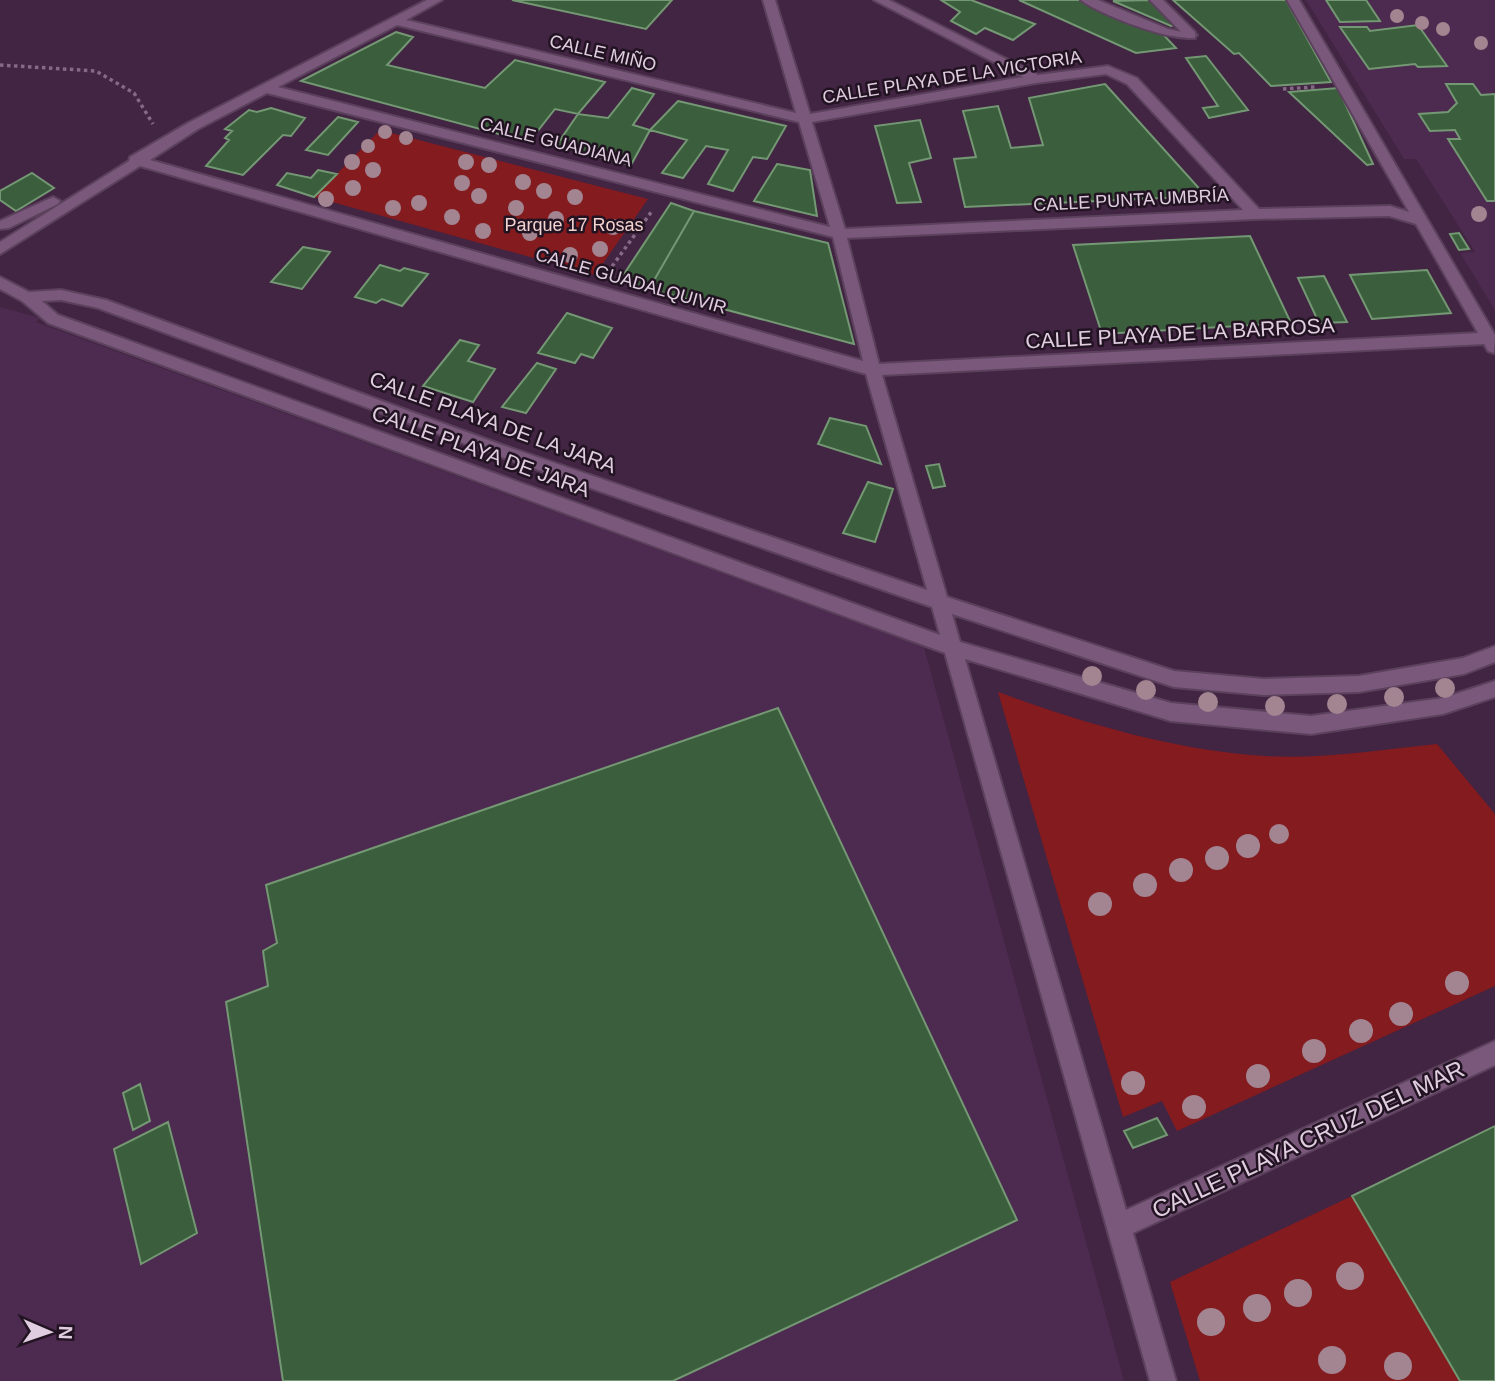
<svg xmlns="http://www.w3.org/2000/svg" width="1495" height="1381" font-family="Arial,sans-serif">
  <style>
    .built { fill: #4d2a4f }
    .green { fill: #841b1e }
    .building { fill: #3b5e3c; stroke: #739873; stroke-width: 2 }
    .lines { fill: none; stroke-linecap: round; stroke-linejoin: round }
    .pedestrian-casing { stroke: #5b415c; stroke-width: 4 }
    .minor-casing { stroke: #5b415c; stroke-width: 4 }
    .path { stroke: #846a84; stroke-width: 3.5; stroke-dasharray: 3.5 3.5; stroke-linecap: butt }
    .pedestrian { fill: #79587b; fill-rule: evenodd }
    .minor { fill: #79587b; fill-rule: evenodd }
    .tree { fill: #a38491 }
    .labels { text-anchor: middle; dominant-baseline: central; stroke-width: 5; stroke-linejoin: round; paint-order: stroke }
    .far-street-label { font-size: 18px; fill: #e0cde0; stroke: #211321 }
    .far-park-label { font-size: 18px; fill: #f2d3d0; stroke: #211321 }
    .street-label { font-size: 21px; fill: #e0cde0; stroke: #211321 }
    .near-street-label { font-size: 24px; fill: #e0cde0; stroke: #211321 }
  </style>
  <rect width="100%" height="100%" fill="#422443"/>
  <path class="built" d="M1306,0h189v310l-35,-57 15,-1 -59,-93h-12z
    M0,307l40,11 -4,4 888,325 200,734h-1124z"/>
  <path class="green" d="M380,130l268,69 -53,76 -281,-78z
    M998,692c83,30 165,55 253,63 62,6 125,-5 186,-11l58,70v172l-318,145 -15,-30 -39,16z
    M1352,1196l108,185h-260l-30,-99z"/>
  <path class="building" d="M512,0h160l-26,29z
    M941,0h30l64,24 -22,16 -28,-12 -9,6 -25,-13 9,-9z
    M1019,0h62l78,30 17,18 -40,5z
    M1151,0l25,25 -5,1 -58,-25z
    M1173,0h113l45,82 -60,4 -32,-33 -5,1z
    M1326,0h40l14,21 -40,1z
    M1418,25l29,41 -29,1 -3,-3 -46,5 -29,-42h27l3,4z
    M396,32l17,5 -26,28 98,23 30,-28 90,22 -27,32 -23,-5 -26,33 -228,-61z
    M1206,56l42,54 -39,8 -6,-10 15,-2 -32,-48z
    M1105,84l101,112 -241,11 -11,-48 22,-2 -13,-46 35,-5 13,42 32,-3 -14,-47z
    M1446,84h27l8,11 14,-1v107h-8l-39,-62h12l-5,-9 -25,1 -11,-17 29,-2 9,-9z
    M632,88l22,6 -21,31 17,5 -19,35 -75,-19 22,-32 30,4z
    M1338,88l35,76 -6,1 -78,-73z
    M678,101l108,25 -19,33 -14,-2 -20,34 -25,-7 20,-34 -22,-4 -23,32 -21,-5 25,-33 -37,-10z
    M271,108l34,10 -14,18 -8,-1 -40,40 -37,-9 23,-26 -4,-2 7,-7 -7,-2 24,-19 8,2z
    M338,117l20,5 -30,33 -22,-5z
    M920,120l11,38 -22,5 12,39 -24,1 -22,-77z
    M777,164l33,6 7,46 -63,-15z
    M318,170l19,4 -23,23 -37,-12 10,-12 24,5z
    M32,173l22,15 -38,23 -16,-11v-9z
    M671,203l23,8 -45,78 -29,-9z
    M694,211l134,32 26,101 -205,-55z
    M1459,233l10,16 -10,1 -9,-16z
    M1250,236l41,87 -189,11 -29,-89z
    M303,247l27,5 -28,37 -31,-7z
    M380,265l20,6 4,-3 24,6 -26,32 -20,-7 -6,4 -21,-6z
    M1427,270l24,43 -79,6 -22,-44z
    M1324,276l23,46 -28,1 -21,-45z
    M567,313l45,15 -19,30 -12,-4 -6,9 -37,-10z
    M460,340l19,5 -11,16 27,8 -22,33 -50,-16z
    M537,363l19,6 -30,44 -24,-6z
    M830,418l36,8 15,38 -63,-20z
    M939,464l6,22 -12,2 -7,-22z
    M868,482l25,7 -18,53 -32,-9z
    M778,708l239,512 -344,161h-390l-57,-379 42,-16 -5,-35 14,-8 -11,-58z
    M140,1084l10,37 -17,9 -10,-37z
    M1157,1118l10,17 -34,13 -9,-17z
    M168,1122l29,111 -56,31 -27,-115z
    M1495,1126v255h-35l-108,-185z"/>
  <g class="lines">
    <defs>
      <path id="pedestrian" d="M1081,0h17l70,29 29,6c-15,12 -101,-22 -116,-35z"/>
      <path id="minor" d="M427,0h15l-36,20 390,93 -33,-113h12l35,114 213,-37 -149,-77h15l149,75 70,-9 29,12 122,131 131,-3 19,6 -122,-212h12l196,335 -1,18 -6,-2 -4,-7 -602,31 65,222 227,74 90,8 95,-3 104,-18 32,-12v16l-31,12 -105,18 -95,3 -90,-8 -222,-73 8,28 211,61 140,13 132,-18 52,-17v16l-52,17 -132,20 -140,-13 -206,-62 161,551 369,-169v24l-362,168 43,148h-26l-205,-728 -897,-330 -26,-22 -22,-12v-12l29,15 32,-2 45,10 396,145 425,145 -61,-216 -726,-208 -140,88v-12l129,-81 1,-4 58,-34zM397,25l402,97 31,105 -552,-140zM1106,74l21,10 116,126 -398,19 -33,-107 224,-39zM267,93l566,144 30,124 -713,-201 48,-31zM1389,216l27,8 62,109 -599,31 -32,-126 408,-19zM61,300l37,8 392,145 442,154 8,28 -882,-320 -16,-14z
        M1150,0h13l32,32v6h-8z
        M53,197l7,4 -2,3 -49,24 -9,1v-8z"/>
    </defs>
    <use href="#pedestrian" class="pedestrian-casing"/>
    <use href="#minor" class="minor-casing"/>
    <path class="path" d="M0,65l96,6 38,22 19,31
      M1283,89l32,-2
      M608,272l44,-61"/>
    <use href="#pedestrian" class="pedestrian"/>
    <use href="#minor" class="minor"/>
  </g>
  <g class="tree">
    <circle cx="1397" cy="16" r="7"/>
    <circle cx="1422" cy="23" r="7"/>
    <circle cx="1443" cy="29" r="7"/>
    <circle cx="1481" cy="43" r="7"/>
    <circle cx="385" cy="132" r="7"/>
    <circle cx="406" cy="138" r="7"/>
    <circle cx="368" cy="146" r="7"/>
    <circle cx="352" cy="162" r="8"/>
    <circle cx="466" cy="162" r="8"/>
    <circle cx="489" cy="165" r="8"/>
    <circle cx="373" cy="170" r="8"/>
    <circle cx="523" cy="182" r="8"/>
    <circle cx="462" cy="183" r="8"/>
    <circle cx="353" cy="188" r="8"/>
    <circle cx="544" cy="191" r="8"/>
    <circle cx="479" cy="196" r="8"/>
    <circle cx="575" cy="197" r="8"/>
    <circle cx="326" cy="199" r="8"/>
    <circle cx="419" cy="203" r="8"/>
    <circle cx="393" cy="208" r="8"/>
    <circle cx="516" cy="208" r="8"/>
    <circle cx="1479" cy="214" r="8"/>
    <circle cx="452" cy="217" r="8"/>
    <circle cx="556" cy="219" r="8"/>
    <circle cx="613" cy="227" r="8"/>
    <circle cx="483" cy="231" r="8"/>
    <circle cx="530" cy="233" r="8"/>
    <circle cx="600" cy="249" r="8"/>
    <circle cx="570" cy="255" r="8"/>
    <circle cx="1092" cy="676" r="10"/>
    <circle cx="1445" cy="688" r="10"/>
    <circle cx="1146" cy="690" r="10"/>
    <circle cx="1394" cy="697" r="10"/>
    <circle cx="1208" cy="702" r="10"/>
    <circle cx="1337" cy="704" r="10"/>
    <circle cx="1275" cy="706" r="10"/>
    <circle cx="1279" cy="834" r="10"/>
    <circle cx="1248" cy="846" r="12"/>
    <circle cx="1217" cy="858" r="12"/>
    <circle cx="1181" cy="870" r="12"/>
    <circle cx="1145" cy="885" r="12"/>
    <circle cx="1100" cy="904" r="12"/>
    <circle cx="1457" cy="983" r="12"/>
    <circle cx="1401" cy="1014" r="12"/>
    <circle cx="1361" cy="1031" r="12"/>
    <circle cx="1314" cy="1051" r="12"/>
    <circle cx="1258" cy="1076" r="12"/>
    <circle cx="1133" cy="1083" r="12"/>
    <circle cx="1194" cy="1107" r="12"/>
    <circle cx="1350" cy="1276" r="14"/>
    <circle cx="1298" cy="1293" r="14"/>
    <circle cx="1257" cy="1308" r="14"/>
    <circle cx="1211" cy="1322" r="14"/>
    <circle cx="1332" cy="1360" r="14"/>
    <circle cx="1398" cy="1366" r="14"/>
  </g>
  <g class="labels">
    <g class="far-street-label">
      <text transform="translate(603 53) rotate(13)">CALLE MIÑO</text>
      <text transform="translate(952 77) rotate(-9)">CALLE PLAYA DE LA VICTORIA</text>
      <text transform="translate(556 142) rotate(14)">CALLE GUADIANA</text>
      <text transform="translate(1131 200) rotate(-3)">CALLE PUNTA UMBRÍA</text>
      <text transform="translate(631 281) rotate(16)">CALLE GUADALQUIVIR</text>
    </g>
    <g class="far-park-label">
      <text x="574" y="225">Parque 17 Rosas</text>
    </g>
    <g class="street-label">
      <text transform="translate(1180 333) rotate(-3)">CALLE PLAYA DE LA BARROSA</text>
      <text transform="translate(493 422) rotate(20)">CALLE PLAYA DE LA JARA</text>
      <text transform="translate(481 451) rotate(20)">CALLE PLAYA DE JARA</text>
    </g>
    <g class="near-street-label">
      <text transform="translate(1308 1139) rotate(-25)">CALLE PLAYA CRUZ DEL MAR</text>
    </g>
  </g>
  <g transform="translate(49 1332) rotate(92)" stroke="#211321" stroke-width="5" paint-order="stroke">
  <path d="M0-5L12 26L0 18L-12 26Z" fill="#e0cde0"/>
  <text y="-10" font-size="19" font-weight="bold" text-anchor="middle" fill="#e0cde0">N</text>
  </g>
</svg>
